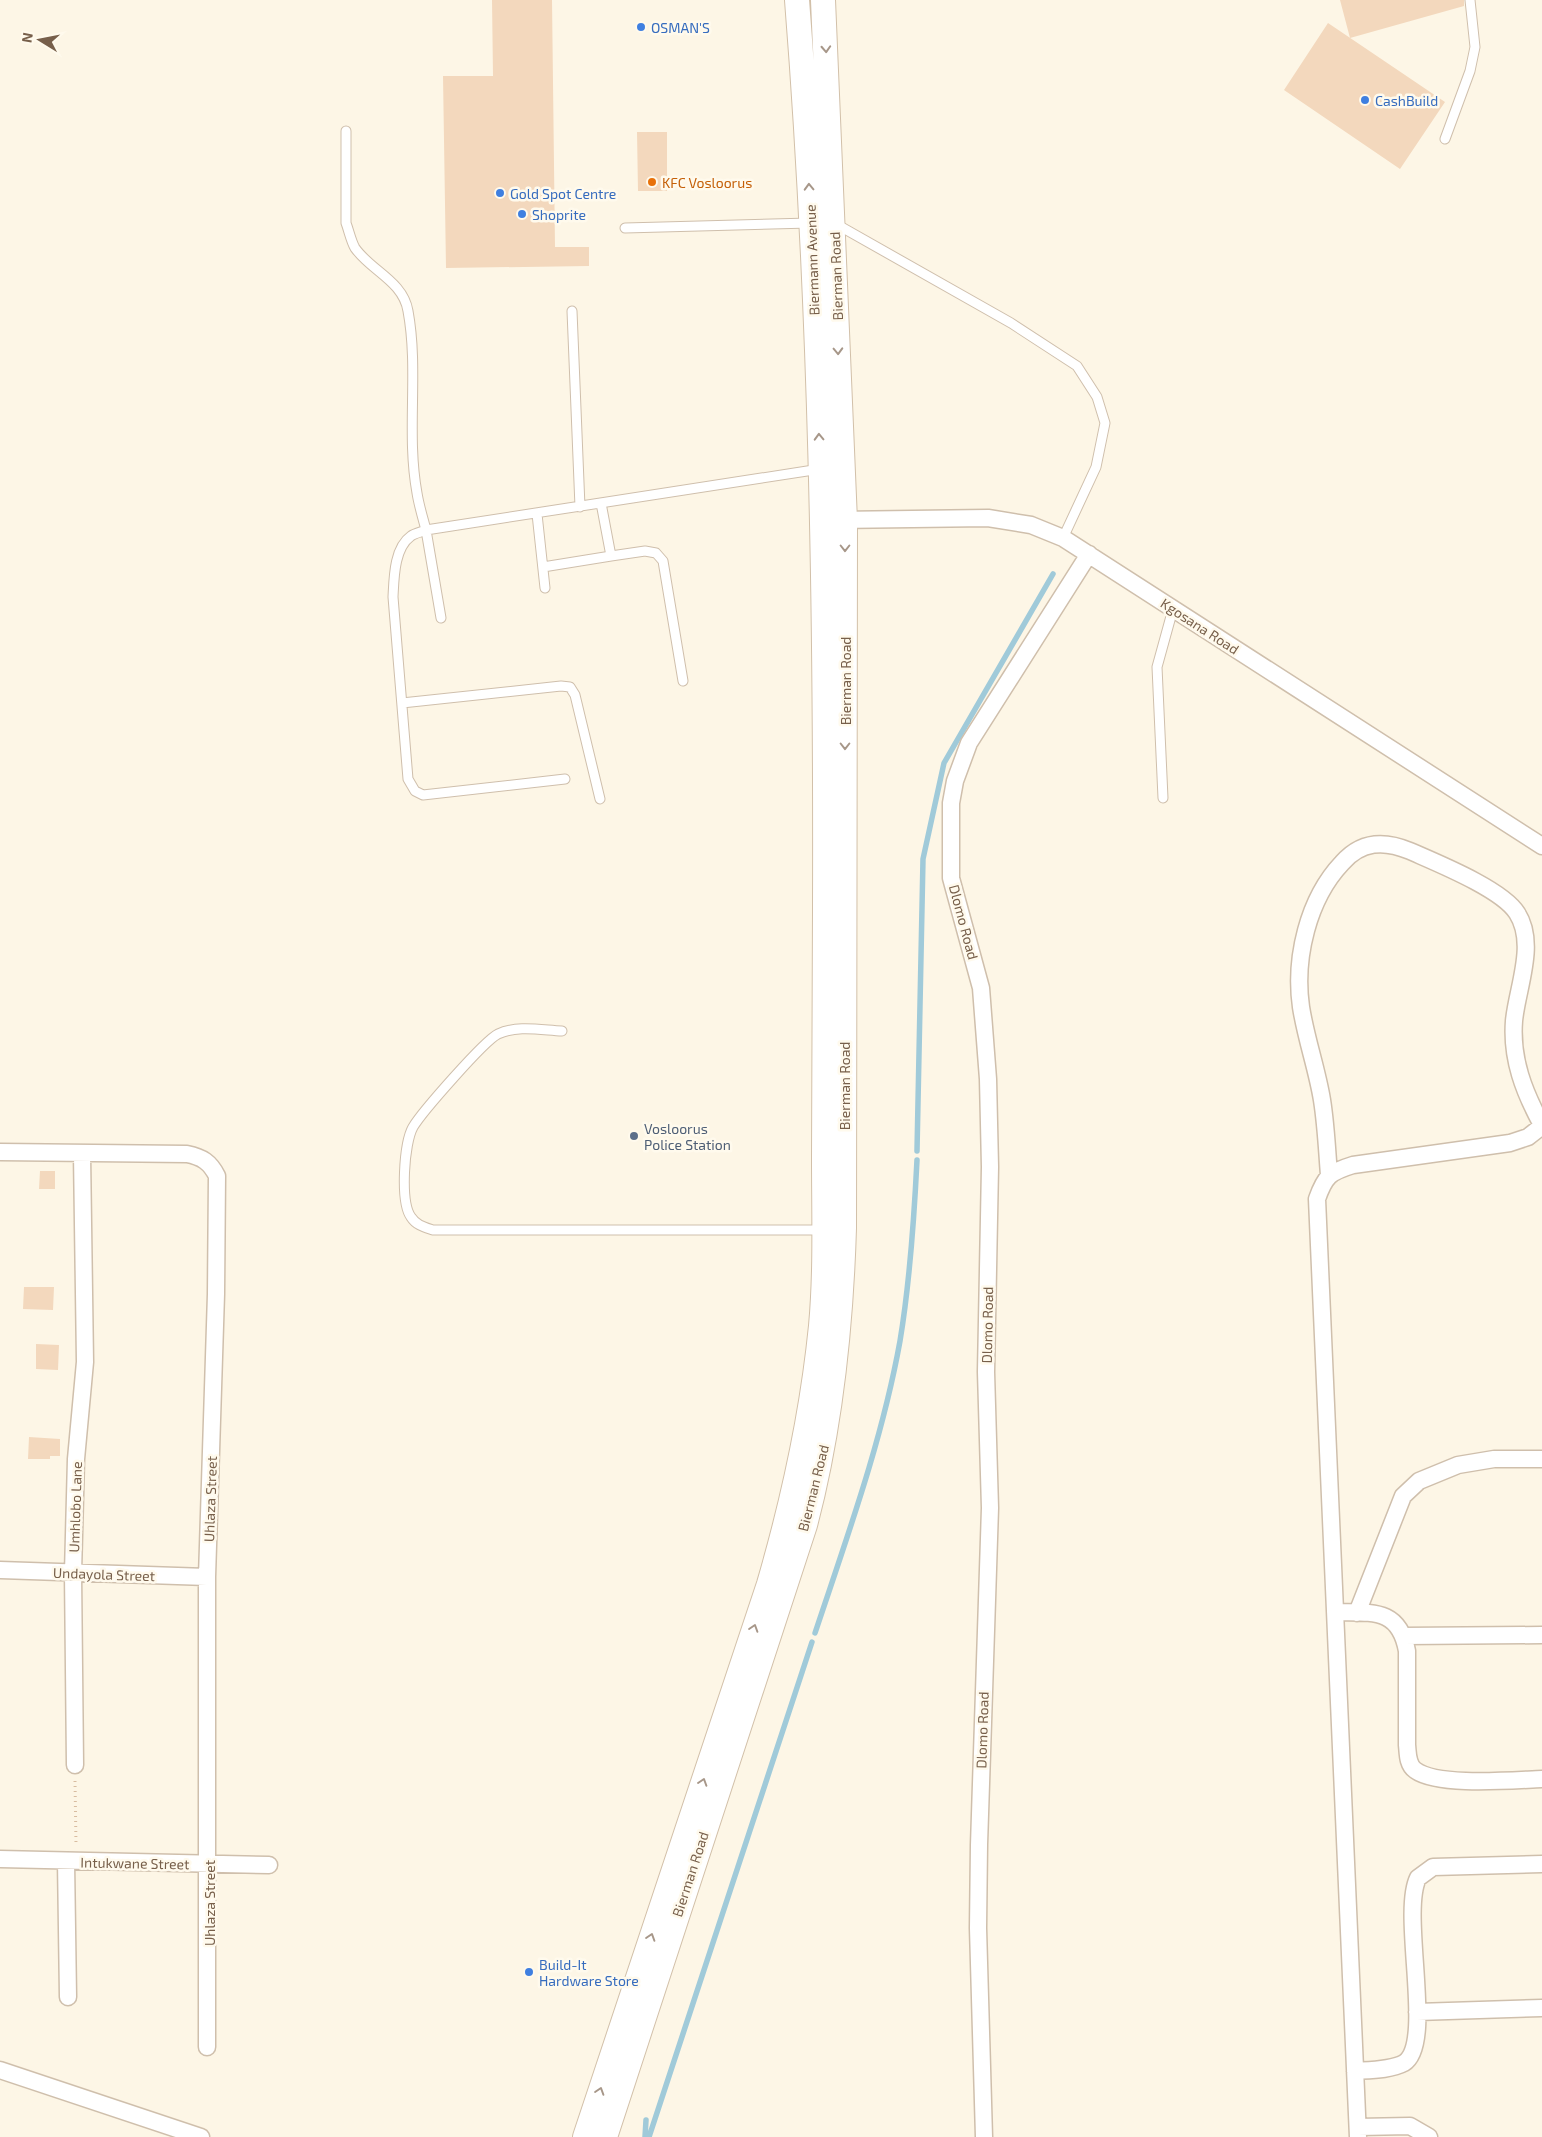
<svg xmlns="http://www.w3.org/2000/svg" width="1542" height="2137" font-family="'Exo 2',sans-serif">
  <style>
    .lines { fill: none; stroke-linecap: round; stroke-linejoin: round }
    .stream { stroke: #a0cad9; stroke-width: 5.5 }
    .building { fill: #f3d8bd }
    .lane-casing { stroke: #cfbfac; stroke-width: 11 }
    .street-casing { stroke: #cfbfac; stroke-width: 19 }
    .secondary-casing { stroke: #d2c0a9; stroke-width: 26 }
    .path { stroke: #d8bca0; stroke-width: 3; stroke-dasharray: 1 4; stroke-linecap: butt }
    .lane { stroke: #fff; stroke-width: 9 }
    .street { stroke: #fff; stroke-width: 16 }
    .secondary { stroke: #fff; stroke-width: 24 }
    .oneway { stroke: #a79789 }
    .shop-dot { fill: #3f7fe0; stroke: #fffaed; stroke-width: 2 }
    .food-dot { fill: #e8710a; stroke: #fffaed; stroke-width: 2 }
    .service-dot { fill: #5c6f8a; stroke: #fffaed; stroke-width: 2 }
    .labels { text-anchor: middle; dominant-baseline: central; stroke-width: 5; stroke-linejoin: round; paint-order: stroke }
    .shop-label { font-size: 14px; fill: #366cbe; stroke: #fffaed; text-anchor: start }
    .food-label { font-size: 14px; fill: #c56008; stroke: #fffaed; text-anchor: start }
    .street-label { font-size: 14px; fill: #775f4a; stroke: #fffaed }
    .service-label { font-size: 14px; fill: #4e5e75; stroke: #fffaed; text-anchor: start }
  </style>
  <rect width="100%" height="100%" fill="#fdf6e6"/>
  <g class="lines">
    <path class="stream" d="M917,1151l6,-292 21,-96 109,-189
      M815,1633c32,-96 67,-192 85,-292 10,-60 14,-120 17,-181
      M645,2137l1,-17
      M649,2137l163,-495"/>
  </g>
  <path class="building" d="M492,0h60l3,247h34v19l-143,2 -3,-192h50z
    M1340,0h124v6l-114,32z
    M1328,23l117,79 -45,67 -116,-79z
    M637,132h30v59h-29z
    M40,1171h15v18h-16z
    M24,1287h30l-1,23 -30,-1z
    M36,1344l23,1 -1,25 -22,-1z
    M29,1437l31,2v17h-10v3h-22z"/>
  <g class="lines">
    <defs>
      <path id="lane" d="M346,131v92c3,8 5,18 9,25 16,23 48,33 53,63 11,60 -2,122 9,182 2,13 6,25 9,37l394,-61
        M1445,139l25,-68 5,-24 -5,-47
        M836,224l175,99 66,43 20,31 8,26 -9,44 -33,71
        M625,228l185,-5
        M572,311l8,196
        M537,514l8,74
        M611,556l34,-5 11,2 7,8 20,120
        M543,567l68,-11 -10,-53
        M441,618l-15,-88c-4,2 -11,3 -15,6 -17,12 -17,42 -18,61l15,182 7,12 8,4 142,-16
        M402,703l159,-17 9,1 5,8 25,104
        M1163,798l-6,-131 16,-58
        M562,1031c-21,-1 -45,-6 -64,3 -14,7 -76,78 -85,93 -9,16 -13,75 -2,90 5,8 13,10 22,13h391"/>
      <path id="street" d="M836,520l152,-2 43,7 32,13 479,308
        M0,1152l187,2c15,3 23,8 30,22l-1,118 -9,283v470
        M1329,1175c-2,-25 -3,-50 -7,-75 -5,-31 -16,-61 -21,-93 -7,-49 7,-108 41,-144 19,-22 42,-23 68,-12 27,12 92,38 107,62 20,31 0,75 -3,108 -3,38 10,71 28,104
        M0,1570l207,7
        M1335,1612c36,1 64,-5 72,39v94c1,8 0,19 8,25 22,17 99,10 127,9
        M1357,1613l46,-117 16,-15 39,-16 36,-6h48
        M1404,1636l138,-1
        M75,1765l-2,-192 3,-114 9,-97 -3,-208
        M0,1859l269,6
        M66,1861l2,136
        M1417,2012l125,-4
        M0,2070l201,67
        M1355,2071c15,-1 36,-1 49,-8 31,-19 -4,-148 14,-185l15,-11 109,-3
        M1358,2127l52,-1 19,11
        M984,2137l-6,-209 1,-83 11,-337 -4,-136 4,-205 -2,-88 -7,-91 -30,-110v-75l4,-22 14,-38 120,-189
        M1358,2137l-41,-938c8,-23 13,-27 36,-34l157,-22 18,-6 14,-11"/>
      <path id="secondary" d="M585,2137l184,-553c25,-86 43,-168 52,-258 5,-55 3,-112 3,-168 1,-82 1,-165 1,-248 1,-303 -4,-607 -28,-910
        M605,2137l200,-612c26,-98 36,-196 39,-297l1,-707 -22,-521"/>
    </defs>
    <use href="#lane" class="lane-casing"/>
    <use href="#street" class="street-casing"/>
    <use href="#secondary" class="secondary-casing"/>
    <path class="path" d="M75,1781l1,64"/>
    <use href="#lane" class="lane"/>
    <use href="#street" class="street"/>
    <use href="#secondary" class="secondary"/>
  </g>
  <defs><path id="oneway-chevron" d="M-2-3.5L2.5 0L-2 3.5" fill="none" stroke-width="1.6" stroke-linecap="round" stroke-linejoin="round" transform="scale(1.25)"/></defs>
  <g class="oneway">
    <use href="#oneway-chevron" transform="translate(826 49) rotate(87)"/>
    <use href="#oneway-chevron" transform="translate(809 187) rotate(-92)"/>
    <use href="#oneway-chevron" transform="translate(838 351) rotate(88)"/>
    <use href="#oneway-chevron" transform="translate(819 437) rotate(-92)"/>
    <use href="#oneway-chevron" transform="translate(845 548) rotate(90)"/>
    <use href="#oneway-chevron" transform="translate(845 746) rotate(90)"/>
    <use href="#oneway-chevron" transform="translate(754 1628) rotate(-72)"/>
    <use href="#oneway-chevron" transform="translate(703 1782) rotate(-72)"/>
    <use href="#oneway-chevron" transform="translate(651 1937) rotate(-72)"/>
    <use href="#oneway-chevron" transform="translate(600 2091) rotate(-72)"/>
  </g>
  <g class="shop-dot">
    <circle cx="641" cy="27" r="5"/>
    <circle cx="1365" cy="100" r="5"/>
    <circle cx="500" cy="193" r="5"/>
    <circle cx="522" cy="214" r="5"/>
    <circle cx="529" cy="1972" r="5"/>
  </g>
  <circle class="food-dot" cx="652" cy="182" r="5"/>
  <circle class="service-dot" cx="634" cy="1136" r="5"/>
  <g class="labels">
    <g class="shop-label">
      <text x="651" y="27">OSMAN'S</text>
      <text x="1375" y="100">CashBuild</text>
      <text x="510" y="193">Gold Spot Centre</text>
      <text x="532" y="214">Shoprite</text>
      <text x="539" y="1964">Build-It<tspan x="539" dy="16">Hardware Store</tspan></text>
    </g>
    <g class="food-label">
      <text x="662" y="182">KFC Vosloorus</text>
    </g>
    <g class="street-label">
      <text transform="translate(812 260) rotate(-92)">Biermann Avenue</text>
      <text transform="translate(836 276) rotate(-92)">Bierman Road</text>
      <text transform="translate(1200 626) rotate(33)">Kgosana Road</text>
      <text transform="translate(845 681) rotate(-90)">Bierman Road</text>
      <text transform="translate(964 922) rotate(75)">Dlomo Road</text>
      <text transform="translate(844 1086) rotate(-90)">Bierman Road</text>
      <text transform="translate(987 1325) rotate(-89)">Dlomo Road</text>
      <text transform="translate(813 1488) rotate(-76)">Bierman Road</text>
      <text transform="translate(210 1499) rotate(-88)">Uhlaza Street</text>
      <text transform="translate(75 1507) rotate(-88)">Umhlobo Lane</text>
      <text transform="translate(104 1574) rotate(2)">Undayola Street</text>
      <text transform="translate(982 1730) rotate(-88)">Dlomo Road</text>
      <text transform="translate(135 1863) rotate(1)">Intukwane Street</text>
      <text transform="translate(690 1874) rotate(-72)">Bierman Road</text>
      <text transform="translate(209 1903) rotate(-90)">Uhlaza Street</text>
    </g>
    <g class="service-label">
      <text x="644" y="1128">Vosloorus<tspan x="644" dy="16">Police Station</tspan></text>
    </g>
  </g>
  <g transform="translate(40 40) rotate(280)" stroke="#fffaed" stroke-width="4" paint-order="stroke">
  <path d="M0-4L9 19L0 12L-9 19Z" fill="#775f4a"/>
  <text y="-8" font-size="14" font-weight="bold" text-anchor="middle" fill="#775f4a">N</text>
  </g>
</svg>
